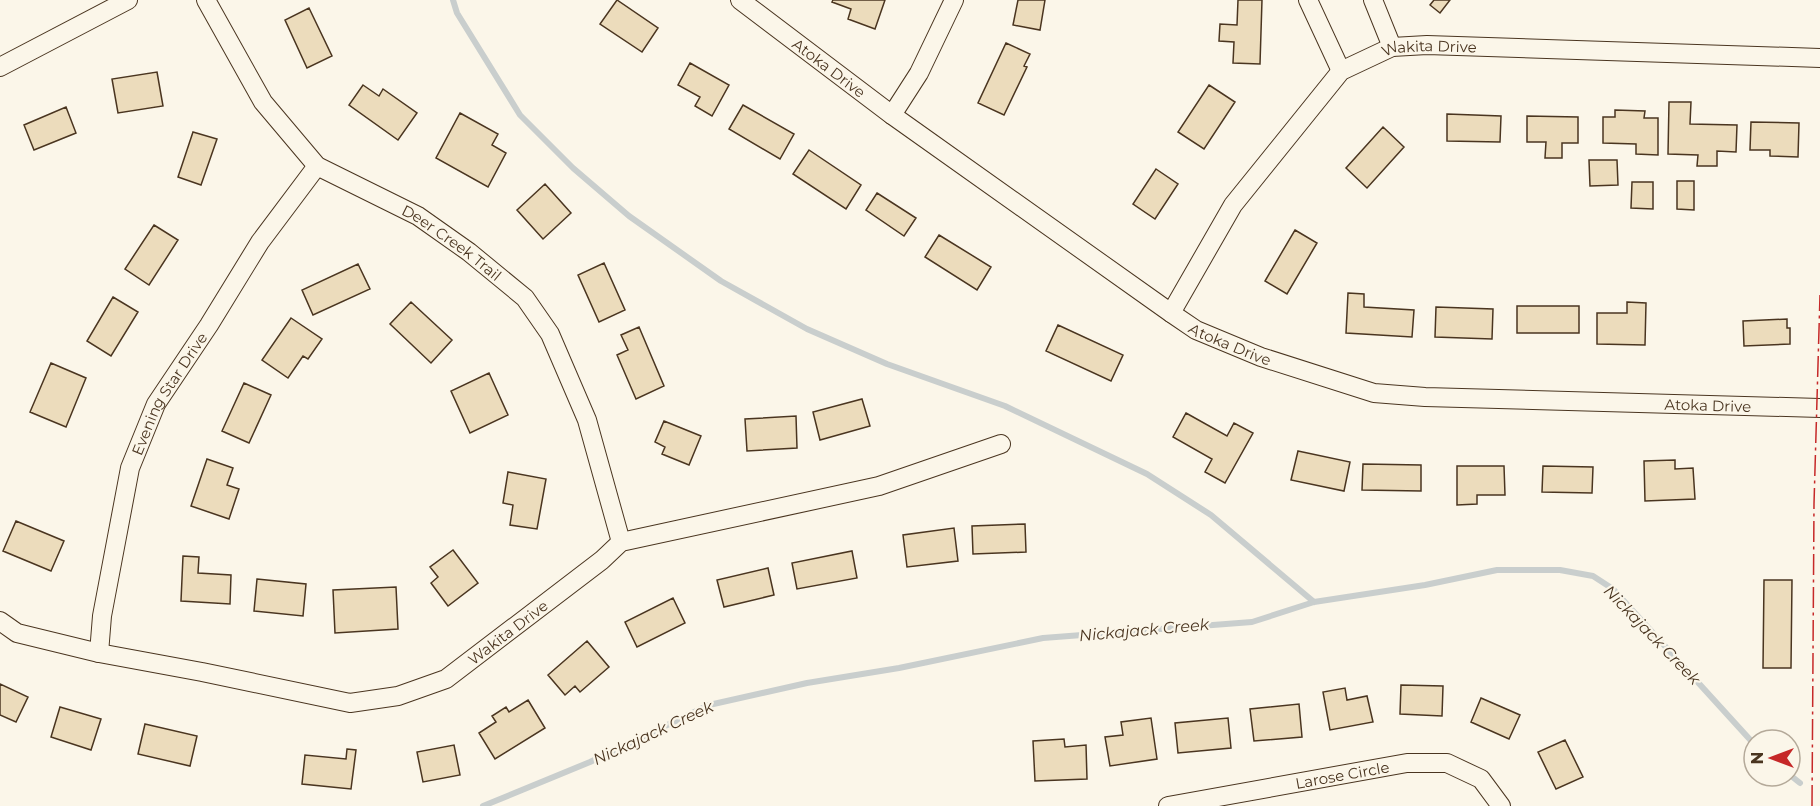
<svg xmlns="http://www.w3.org/2000/svg" width="1820" height="806" font-family="Montserrat,sans-serif">
  <style>
    .lines { fill: none; stroke-linecap: round; stroke-linejoin: round }
    .stream { stroke: #c9cecd; stroke-width: 6 }
    .building { fill: #ecdcbc; stroke: #4a3520; stroke-width: 1.5 }
    .minor-casing { stroke: #4a3520; stroke-width: 20 }
    .minor { stroke: #fbf6e9; stroke-width: 18 }
    .power { stroke: #c62828; stroke-width: 1.5; stroke-dasharray: 21 4.5 3 4.5; stroke-linecap: butt }
    .labels { text-anchor: middle; dominant-baseline: central; stroke-width: 4.5; stroke-linejoin: round; paint-order: stroke }
    .street-label { font-size: 15px; fill: #4a3520; stroke: #fbf6e9 }
    .water-label { font-size: 16px; font-style: italic; fill: #4a3520; stroke: #fbf6e9 }
  </style>
  <rect width="100%" height="100%" fill="#fbf6e9"/>
  <g class="lines">
    <path class="stream" d="M453,0l4,13 63,102 53,53 56,48 92,65 86,48 80,35 118,42 142,68 64,41 103,87
      M1790,775l10,8
      M483,806l107,-44 119,-57 98,-22 92,-15 144,-30 209,-16 62,-20 111,-17 72,-15h63l33,6 20,13 141,155"/>
  </g>
  <path class="building" d="M617,0l41,28 -16,24 -42,-28z
    M833,0h52l-10,29 -27,-10 3,-10 -19,-7z
    M1018,0h27l-5,30 -27,-5z
    M1238,0h24l-2,64 -27,-1 1,-21 -15,-1 1,-17 17,1z
    M1434,0h16l-10,13 -10,-8z
    M309,8l23,48 -25,12 -22,-48z
    M1006,43l24,11 -6,12 3,1 -23,48 -26,-12z
    M690,63l39,22 -17,31 -17,-10 5,-9 -22,-12z
    M157,72l6,34 -45,7 -6,-34z
    M363,85l16,11 4,-7 34,24 -19,27 -49,-35z
    M1209,85l26,17 -31,47 -26,-17z
    M1669,102h22l-1,22 47,1 -1,27 -19,-1v15h-20l1,-11 -30,-1z
    M743,105l51,29 -14,25 -51,-30z
    M66,107l10,26 -42,17 -10,-25z
    M1615,110l30,1 -1,7h14v37l-22,-1v-10l-33,-1v-26h12z
    M460,113l38,21 -6,11 14,8 -18,34 -52,-29z
    M1447,114l54,2 -1,26 -53,-1z
    M1527,116l51,1v26h-16v15h-17l1,-16h-19z
    M1751,122l48,1 -1,34 -28,-1v-6h-20z
    M1383,127l21,20 -37,41 -21,-20z
    M193,132l24,7 -16,46 -23,-8z
    M809,150l52,35 -15,24 -53,-35z
    M1589,160h28l1,25 -28,1z
    M1156,169l22,15 -23,35 -22,-15z
    M1677,181h17v29l-17,-1z
    M1632,182h21v27l-22,-1z
    M545,184l26,29 -28,26 -26,-29z
    M877,193l39,25 -12,18 -38,-26z
    M154,225l24,15 -29,45 -24,-16z
    M1295,230l22,13 -30,51 -22,-13z
    M939,235l52,32 -14,23 -52,-33z
    M604,263l21,47 -26,12 -21,-47z
    M358,264l12,25 -57,26 -11,-25z
    M1348,293l16,1v13l50,3 -2,27 -66,-4z
    M113,297l25,15 -27,44 -24,-15z
    M411,302l41,38 -21,23 -41,-39z
    M1627,302l19,1 -1,42 -48,-1v-31h30z
    M1517,306h62v27h-62z
    M1436,307l57,2 -1,30 -57,-2z
    M291,318l31,21 -14,20 -5,-3 -15,22 -26,-18z
    M1787,319v9h3v16l-46,2 -1,-25z
    M1058,325l65,30 -12,26 -65,-30z
    M639,327l25,59 -28,13 -19,-44 11,-5 -7,-15z
    M51,363l35,15 -20,49 -36,-15z
    M489,373l19,42 -38,18 -19,-42z
    M244,383l27,12 -22,48 -27,-12z
    M862,399l8,27 -50,14 -7,-28z
    M1186,413l41,23 7,-13 19,10 -28,50 -20,-11 7,-13 -39,-22z
    M796,416l1,32 -50,3 -2,-32z
    M664,421l37,15 -12,29 -27,-11 3,-7 -10,-5z
    M1298,451l52,11 -6,29 -53,-11z
    M207,459l26,9 -6,17 12,4 -10,30 -38,-13z
    M1675,460v9l18,-1 2,31 -50,2 -1,-40z
    M1363,464l58,1v26l-59,-1z
    M1457,466h47l1,29h-28v9l-20,1z
    M1543,466l50,1 -1,26 -50,-1z
    M508,472l38,7 -9,50 -27,-4 3,-20 -10,-2z
    M16,521l48,20 -13,30 -48,-20z
    M1025,524l1,28 -53,2 -1,-28z
    M954,528l4,33 -51,6 -4,-32z
    M453,550l25,33 -30,23 -17,-23 7,-6 -8,-10z
    M852,551l5,27 -60,11 -5,-26z
    M183,556l16,1 -1,16 33,2 -1,29 -49,-3z
    M768,568l6,27 -50,12 -7,-27z
    M257,579l49,5 -3,32 -49,-5z
    M1764,580h28l-1,88h-28z
    M396,587l2,42 -63,4 -2,-43z
    M673,598l12,25 -48,24 -12,-25z
    M587,641l22,26 -29,25 -5,-6 -10,9 -17,-20z
    M0,684l28,13 -12,25 -16,-7z
    M1401,685l42,1 -1,30 -42,-2z
    M1345,688l2,12 20,-4 6,26 -43,8 -7,-38z
    M1481,698l39,17 -11,24 -38,-17z
    M528,700l17,28 -50,31 -16,-26 17,-11 -4,-6 14,-9 3,5z
    M1299,704l3,33 -48,4 -4,-32z
    M60,707l41,12 -10,31 -40,-13z
    M1151,718l6,41 -47,7 -5,-29 18,-2 -2,-13z
    M1228,718l3,30 -53,5 -3,-30z
    M145,724l52,12 -7,30 -52,-12z
    M1064,739l1,8 21,-2 1,34 -52,2 -2,-40z
    M1565,740l18,37 -27,12 -18,-37z
    M454,745l6,30 -37,7 -6,-30z
    M347,749l9,1 -5,39 -49,-5 3,-29 41,4z"/>
  <g class="lines">
    <defs>
      <g id="minor">
        <path id="s1" d="M206,0l57,102 54,64 101,50 51,36 56,46 25,36 37,86 34,122"/>
        <path id="s2" d="M740,0l152,115 279,198 25,17 65,27 113,36 51,4 395,11"/>
        <path d="M1308,0l33,71"/>
        <path d="M1373,0l19,47"/>
        <path d="M0,67l128,-67"/>
        <path d="M892,115l27,-42 35,-73"/>
        <path id="s3" d="M1171,313l62,-108 108,-134 51,-24 35,-2 393,13"/>
        <path id="s4" d="M0,621l17,12 82,20 103,19 148,31 48,-7 48,-17 156,-119 19,-18 258,-56 122,-42"/>
        <path id="s5" d="M99,653l3,-37 28,-148 26,-64 53,-79 51,-83 57,-76"/>
        <path id="s6" d="M1168,806l239,-43h40l34,16 20,27"/>
      </g>
    </defs>
    <use href="#minor" class="minor-casing"/>
    <use href="#minor" class="minor"/>
    <path class="power" d="M1812,806l2,-302 6,-209"/>
  </g>
  <g class="labels">
    <g class="street-label">
      <text stroke="none"><textPath href="#s3" startOffset="390">Wakita Drive</textPath></text>
      <text stroke="none"><textPath href="#s2" startOffset="112">Atoka Drive</textPath></text>
      <text stroke="none"><textPath href="#s1" startOffset="356">Deer Creek Trail</textPath></text>
      <text stroke="none"><textPath href="#s2" startOffset="600">Atoka Drive</textPath></text>
      <text stroke="none"><textPath href="#s5" startOffset="272">Evening Star Drive</textPath></text>
      <text stroke="none"><textPath href="#s2" startOffset="1086">Atoka Drive</textPath></text>
      <text stroke="none"><textPath href="#s4" startOffset="538">Wakita Drive</textPath></text>
      <text stroke="none"><textPath href="#s6" startOffset="177">Larose Circle</textPath></text>
    </g>
    <g class="water-label">
      <text transform="translate(1144 630) rotate(-5)">Nickajack Creek</text>
      <text transform="translate(1652 635) rotate(46)">Nickajack Creek</text>
      <text transform="translate(653 733) rotate(-25)">Nickajack Creek</text>
    </g>
  </g>
  <g transform="translate(1772 758) rotate(270)"><circle r="28" fill="#fbf6e9" stroke="#b4a999" stroke-width="1.5"/>
  <path d="M0-4.5L10 22L0 15L-10 22Z" fill="#c62828"/>
  <text y="-9" font-size="16" font-weight="bold" text-anchor="middle" fill="#4a3520">N</text>
  </g>
</svg>
